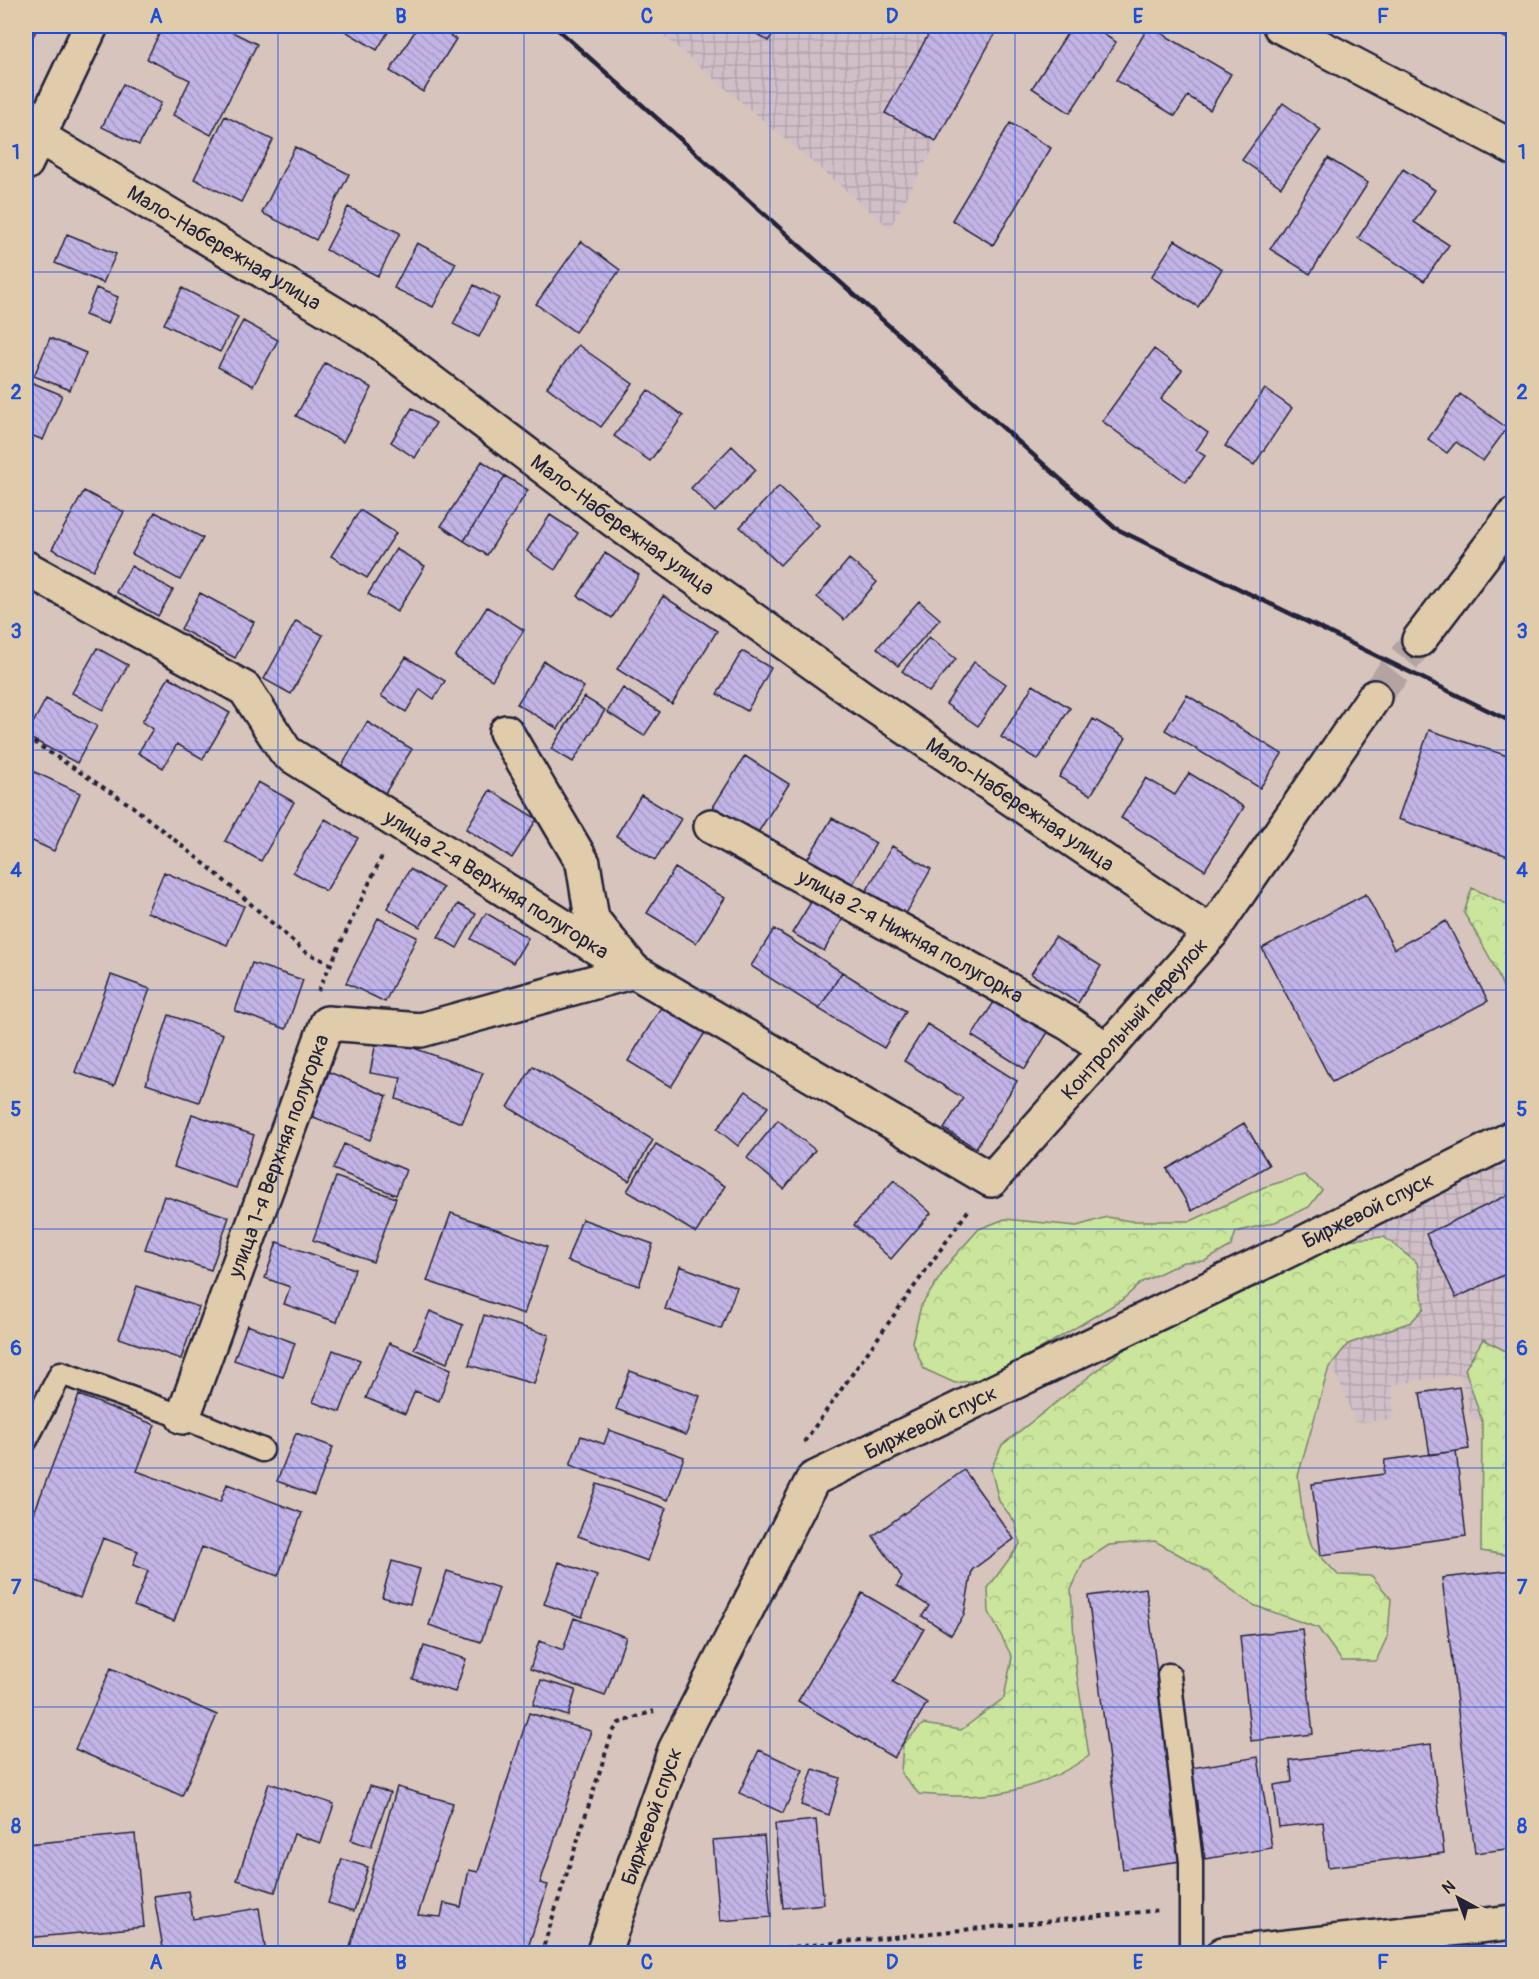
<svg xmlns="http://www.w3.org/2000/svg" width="1539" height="1979" font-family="Pangolin,sans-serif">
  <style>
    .industrial { fill: url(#industrial-grid) }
    .forest { fill: url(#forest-crowns); stroke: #76846c; stroke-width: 1.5 }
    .building { fill: url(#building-back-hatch); stroke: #22223b; stroke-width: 1.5 }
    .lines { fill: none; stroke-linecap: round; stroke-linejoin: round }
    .street-tunnel { stroke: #b3a4a2; stroke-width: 33; stroke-dasharray: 33 16; stroke-linecap: butt }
    .lane-casing { stroke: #22223b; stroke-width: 27 }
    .street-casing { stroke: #22223b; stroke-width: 38 }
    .secondary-casing { stroke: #22223b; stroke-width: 38 }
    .path { stroke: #22223b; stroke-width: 4; stroke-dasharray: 4.5 4.5; stroke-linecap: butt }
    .lane { stroke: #e0cbaa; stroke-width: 22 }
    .street { stroke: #e0cbaa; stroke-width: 33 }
    .secondary { stroke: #e0cbaa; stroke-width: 33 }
    .rail { stroke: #22223b; stroke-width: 4.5 }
    .grid { fill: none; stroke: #1d4ed8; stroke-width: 1.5; stroke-opacity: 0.55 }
    .labels { text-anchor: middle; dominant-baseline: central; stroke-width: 5; stroke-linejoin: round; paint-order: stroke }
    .street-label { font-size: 21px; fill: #22223b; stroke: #e0cbaa }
    .neatline { fill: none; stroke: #1d4ed8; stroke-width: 2 }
    .grid-label { font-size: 20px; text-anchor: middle; font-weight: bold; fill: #1d4ed8 }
  </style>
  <defs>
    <pattern id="industrial-grid" width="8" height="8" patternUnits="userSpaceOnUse" patternTransform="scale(1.5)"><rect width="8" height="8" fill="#d1bfc8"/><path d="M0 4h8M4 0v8" fill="none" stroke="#b3a4ad"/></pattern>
    <pattern id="forest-crowns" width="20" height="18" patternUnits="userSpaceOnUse" patternTransform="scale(1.5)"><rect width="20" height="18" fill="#cbe59c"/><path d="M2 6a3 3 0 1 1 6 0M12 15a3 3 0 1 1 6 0" fill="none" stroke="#aec487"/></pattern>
    <pattern id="building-back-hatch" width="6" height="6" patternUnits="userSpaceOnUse" patternTransform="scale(1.5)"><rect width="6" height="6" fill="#c2b4e5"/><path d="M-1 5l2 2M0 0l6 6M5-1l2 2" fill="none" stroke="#a69ac5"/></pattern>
  </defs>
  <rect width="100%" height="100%" fill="#d7c4bc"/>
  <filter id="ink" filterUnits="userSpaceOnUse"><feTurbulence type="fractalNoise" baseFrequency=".0167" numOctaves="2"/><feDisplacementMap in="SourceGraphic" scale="12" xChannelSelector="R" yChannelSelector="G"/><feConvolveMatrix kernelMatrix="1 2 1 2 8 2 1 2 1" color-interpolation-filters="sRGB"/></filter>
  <g filter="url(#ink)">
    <path class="industrial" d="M652,26h348l-110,202z
      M1513,1138v278l-41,4 -12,-46 -68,11 2,35 -39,2 -66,-172z"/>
    <path class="forest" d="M1472,888l41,19v119c-5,-41 -28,-78 -49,-113z
      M1304,1175l18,15 -13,17 -34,15 -39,10 -5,14 -26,15 -22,1 -41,20 -20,18 -131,78 -36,5 -31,-14 -12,-27 9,-36 30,-46 28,-31 26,-10 72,7 30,-9 23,4h61l73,-34z
      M1384,1237l33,26 7,45 -13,14 -63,22 -19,23 -31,109 5,42 9,29 26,28 34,1 19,23 -3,36 -12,26h-34l-24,-33 -65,-23 -54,-39 -44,-25 -46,4 -25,16 -13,29 5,79 13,87c-54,38 -105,44 -170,38l-18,-21 2,-29 20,-20 38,6 43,-32 8,-41 -23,-45 -1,-24 32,-44 -5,-22 -16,-21 -8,-32 11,-24 126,-99 39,-37 176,-69z
      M1483,1339l30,16v201l-32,-5 1,-130 -17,-52z"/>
    <path class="building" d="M26,26l10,5 -10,17z
      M163,26h57l37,18 -46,91 -38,-20 17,-35 -43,-21z
      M337,26h55l-15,24z
      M418,26h16l22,13 -33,53 -33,-21z
      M744,26h34l-10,15z
      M933,26h66l-63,115 -51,-28z
      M1072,26h18l26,16 -46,71 -38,-25z
      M1149,26l82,48 -21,36 -22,-14 -13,20 -59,-36z
      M1482,26h32v16z
      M123,84l38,19 -22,42 -37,-18z
      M1283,103l38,27 -40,57 -39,-27z
      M225,116l48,24 -32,62 -47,-23z
      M1010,123l41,25 -58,97 -41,-25z
      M295,147l54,27 -33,66 -54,-27z
      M1328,158l40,25 -58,91 -40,-25z
      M1403,169l32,21 -21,32 35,23 -25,36 -66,-43z
      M348,207l52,26 -22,43 -52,-26z
      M67,234l49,20 -13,29 -48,-20z
      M1175,240l47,29 -24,38 -47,-30z
      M581,241l39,29 -45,62 -39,-28z
      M417,243l39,20 -23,44 -39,-19z
      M474,285l25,13 -20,39 -26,-13z
      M96,288l22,9 -10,27 -23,-9z
      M182,288l56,29 -18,35 -56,-28z
      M243,321l35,19 -25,46 -35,-19z
      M50,338l36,15 -16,37 -36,-14z
      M578,345l55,39 -32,43 -54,-40z
      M1154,349l28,21 -21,29 47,34 -12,17 9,6 -19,26 -84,-61z
      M325,363l47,25 -29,54 -47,-26z
      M26,380l36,15 -19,45 -17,-7z
      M1265,389l27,19 -38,57 -29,-19z
      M648,390l35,26 -33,45 -36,-25z
      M1460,394l47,34 -24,33 -27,-19 -9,11 -19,-14z
      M412,408l24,15 -21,35 -24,-16z
      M732,446l24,24 -41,42 -24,-24z
      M482,461l23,15 -41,65 -23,-15z
      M505,476l23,14 -41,65 -23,-14z
      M779,486l40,39 -39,40 -40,-38z
      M84,491l40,21 -31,58 -41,-21z
      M360,510l36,23 -29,45 -36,-22z
      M155,512l48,26 -23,42 -48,-26z
      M550,515l28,18 -23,37 -28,-19z
      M396,549l29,17 -28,46 -29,-18z
      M605,553l34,22 -27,43 -34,-22z
      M849,559l28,23 -33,38 -27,-23z
      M131,566l42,24 -15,26 -42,-24z
      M200,593l54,29 -19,36 -54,-29z
      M663,596l54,35 -45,73 -55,-35z
      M919,601l21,18 -42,47 -21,-18z
      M487,607l37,23 -32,50 -37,-23z
      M296,621l27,14 -32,59 -27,-15z
      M929,637l27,22 -27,33 -27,-21z
      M97,648l31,17 -25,45 -31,-17z
      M742,651l29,17 -24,43 -30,-17z
      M406,657l39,24 -11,18 -14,-10 -14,23 -25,-16z
      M544,661l40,26 -26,42 -41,-25z
      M974,662l32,22 -28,42 -32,-22z
      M169,677l61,36 -27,46 -26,-15 -14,24 -25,-15 15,-24 -11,-7z
      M1033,685l37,23 -32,52 -37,-23z
      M623,688l37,24 -16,24 -37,-24z
      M1187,695l95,59 -22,34 -95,-58z
      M584,697l21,13 -32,52 -22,-13z
      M46,699l51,27 -20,37 -51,-27z
      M1093,719l33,19 -35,57 -32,-18z
      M367,722l45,27 -28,46 -44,-26z
      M1429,730l85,28v100l-116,-39z
      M745,756l44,28 -34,53 -44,-27z
      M26,768l54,25 -26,58 -28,-13z
      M1189,773l55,34 -39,63 -84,-52 25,-40 29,17z
      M258,782l36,20 -33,59 -36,-20z
      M490,790l47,29 -25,39 -46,-29z
      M641,795l40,24 -26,41 -39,-24z
      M832,818l44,25 -26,46 -45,-26z
      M325,819l33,19 -32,53 -33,-19z
      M892,846l39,23 -28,50 -40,-22z
      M675,868l50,30 -29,45 -49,-30z
      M410,869l33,19 -23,39 -33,-19z
      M164,872l80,34 -17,39 -80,-33z
      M816,894l31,18 -23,39 -32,-18z
      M1366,894l28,55 52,-28 42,80 -156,81 -70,-134z
      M458,904l18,10 -19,34 -19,-11z
      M486,913l42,25 -15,25 -42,-24z
      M378,918l39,19 -32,65 -39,-19z
      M774,929l68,43 -23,37 -68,-43z
      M1055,937l46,29 -23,37 -47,-29z
      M252,963l51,17 -17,49 -51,-18z
      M842,972l64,39 -22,37 -65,-39z
      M111,975l39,14 -36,97 -39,-14z
      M998,996l52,33 -25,40 -53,-33z
      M663,1004l43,27 -35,56 -43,-26z
      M169,1015l54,19 -24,68 -53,-18z
      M927,1024l90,57 -41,67 -32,-19 19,-31 -59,-37z
      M376,1042l35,5 72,26 -21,50 -66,-24 5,-21 -31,-5z
      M533,1066l120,74 -24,41 -121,-74z
      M329,1072l58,24 -17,44 -59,-24z
      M746,1091l22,16 -30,39 -21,-17z
      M192,1114l62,21 -18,53 -62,-21z
      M778,1120l37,30 -31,39 -37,-31z
      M1244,1123l25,42 -77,46 -25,-42z
      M344,1144l62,26 -10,25 -63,-26z
      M656,1144l69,42 -29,47 -69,-42z
      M336,1177l60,21 -23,64 -60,-22z
      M894,1180l37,33 -40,46 -37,-34z
      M1514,1192v78l-58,28 -30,-64z
      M164,1196l65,21 -18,53 -66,-21z
      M451,1213l96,34 -23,67 -97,-33z
      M582,1219l71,25 -14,42 -72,-25z
      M277,1242l78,27 -18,53 -53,-18 6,-17 -25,-9z
      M680,1266l57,21 -16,42 -56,-20z
      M137,1286l62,21 -18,52 -62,-21z
      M430,1311l33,14 -16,38 -33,-14z
      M484,1315l65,20 -15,49 -65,-19z
      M247,1325l48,18 -12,34 -49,-17z
      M389,1343l62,26 -12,32 -24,-10 -10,23 -39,-16z
      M333,1350l27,10 -20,52 -27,-10z
      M630,1371l70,25 -14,39 -70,-26z
      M1459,1387l10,62 -39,6 -10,-62z
      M79,1395l76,30 -18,46 83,31 7,-18 75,29 -24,63 -76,-29 -28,74 -40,-15 14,-35 -15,-6 5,-14 -35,-13 -23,60 -54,-21v-43z
      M609,1430l75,27 -16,43 -98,-35 11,-29 23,8z
      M296,1433l37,14 -19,48 -37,-14z
      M1456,1451l10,85 -145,19 -9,-71 72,-10 1,-14z
      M964,1470l50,69 -42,31 -8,45 -13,20 -29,-19 7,-10 -32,-20 5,-9 -29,-41z
      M597,1484l69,24 -18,53 -70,-25z
      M392,1561l28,8 -10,35 -28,-7z
      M559,1562l38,14 -15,41 -38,-13z
      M1514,1570v278l-39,5 -33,-275z
      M447,1571l52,17 -18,54 -52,-17z
      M1146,1588l35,273 -58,8 -35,-273z
      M862,1593l62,36 -31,53 34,21 -33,55 -96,-57z
      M574,1618l52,19 -21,59 -75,-27 9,-28 24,9z
      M1302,1629l11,105 -62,7 -11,-105z
      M424,1646l42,13 -11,33 -42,-13z
      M111,1668l106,47 -35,81 -107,-47z
      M541,1680l35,10 -8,26 -35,-11z
      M529,1713l62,18 -51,152 8,2 -22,69h-178l49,-167 56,16 -35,112 23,2 3,-14 17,4 8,-37 9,2z
      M1431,1744l13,109 -116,14 -5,-45 -44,5 -5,-42 18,-3 -2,-22z
      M759,1750l44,20 -20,43 -44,-20z
      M1258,1757l14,91 -67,11 -14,-91z
      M813,1769l27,9 -11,37 -28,-10z
      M269,1783l65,21 -13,39 -27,-9 -19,58 -38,-12z
      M370,1786l20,7 -19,54 -20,-7z
      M816,1820l8,84 -41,4 -8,-84z
      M135,1834l9,93 -118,11v-94z
      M764,1836l7,81 -51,4 -7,-81z
      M342,1859l26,8 -14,44 -26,-8z
      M188,1891l5,28 66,-11 7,46h-102l-10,-58z"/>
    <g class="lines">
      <path class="street-tunnel" d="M1374,697l45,-57"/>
      <defs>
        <path id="lane" d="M26,1440l35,-67 122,44 79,33
          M1169,1675l22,187v92"/>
        <g id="street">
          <path d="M1280,26l234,122"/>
          <path id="s1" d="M26,129l342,205 247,187 246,176 350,236"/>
          <path d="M26,163l65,-137"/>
          <path id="s2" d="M26,568l219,121 41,63 348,219 357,209 220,-247 163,-236"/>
          <path d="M1419,640l95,-125"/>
          <path id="s3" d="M711,826l357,197 39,27"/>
          <path id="s4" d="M183,1417l144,-394 94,7 213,-59 -42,-52 -9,-56 -77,-131"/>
          <path id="s5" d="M603,1954l72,-204 138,-271 476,-229 225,-113"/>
        </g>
        <path id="secondary" d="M1223,1954l291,-32"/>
      </defs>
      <use href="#lane" class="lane-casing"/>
      <use href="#street" class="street-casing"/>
      <use href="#secondary" class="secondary-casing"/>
      <path class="path" d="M26,737l106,69 79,63 93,82 26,13
        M318,991l65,-137
        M804,1442l166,-234
        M541,1954l71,-221 7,-10 35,-12
        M723,1954l438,-44"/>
      <use href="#lane" class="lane"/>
      <use href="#street" class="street"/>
      <use href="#secondary" class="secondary"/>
      <path class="rail" d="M554,26l561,502 399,195"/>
    </g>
  </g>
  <path class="grid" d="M278,26v1928M524,26v1928M770,26v1928M1015,26v1928M1260,26v1928M26,272h1488M26,511h1488M26,750h1488M26,990h1488M26,1229h1488M26,1468h1488M26,1707h1488"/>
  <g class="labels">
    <g class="street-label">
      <text stroke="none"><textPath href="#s1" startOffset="231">Мало-Набережная улица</textPath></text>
      <text stroke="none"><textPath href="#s1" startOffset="717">Мало-Набережная улица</textPath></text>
      <text stroke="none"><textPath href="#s1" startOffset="1203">Мало-Набережная улица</textPath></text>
      <text stroke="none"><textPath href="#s2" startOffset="574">улица 2-я Верхняя полугорка</textPath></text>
      <text stroke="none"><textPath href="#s3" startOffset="228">улица 2-я Нижняя полугорка</textPath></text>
      <text stroke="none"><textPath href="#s2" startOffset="1366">Контрольный переулок</textPath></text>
      <text stroke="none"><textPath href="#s4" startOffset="278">улица 1-я Верхняя полугорка</textPath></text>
      <text stroke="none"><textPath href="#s5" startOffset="1137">Биржевой спуск</textPath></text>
      <text stroke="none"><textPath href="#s5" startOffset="651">Биржевой спуск</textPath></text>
      <text stroke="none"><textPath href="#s5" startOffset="146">Биржевой спуск</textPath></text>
    </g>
  </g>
  <rect width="1539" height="1979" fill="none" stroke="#e0cbaa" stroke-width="66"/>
  <g transform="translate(1458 1898) rotate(319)" stroke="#e0cbaa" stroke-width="4.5" paint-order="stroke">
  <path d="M0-4.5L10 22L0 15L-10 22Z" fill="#22223b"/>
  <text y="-9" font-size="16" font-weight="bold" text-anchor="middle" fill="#22223b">N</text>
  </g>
  <rect x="33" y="33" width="1473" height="1913" class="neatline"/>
  <g class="grid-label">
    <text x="156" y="23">A</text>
    <text x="401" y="23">B</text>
    <text x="647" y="23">C</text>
    <text x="892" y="23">D</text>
    <text x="1138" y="23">E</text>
    <text x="1383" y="23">F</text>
    <text x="16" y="159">1</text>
    <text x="1522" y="159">1</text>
    <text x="16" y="399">2</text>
    <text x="1522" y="399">2</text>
    <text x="16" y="638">3</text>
    <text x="1522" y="638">3</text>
    <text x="16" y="877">4</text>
    <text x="1522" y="877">4</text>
    <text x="16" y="1116">5</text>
    <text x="1522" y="1116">5</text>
    <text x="16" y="1355">6</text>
    <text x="1522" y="1355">6</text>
    <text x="16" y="1594">7</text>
    <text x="1522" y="1594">7</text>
    <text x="16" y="1833">8</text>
    <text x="1522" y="1833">8</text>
    <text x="156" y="1969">A</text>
    <text x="401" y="1969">B</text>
    <text x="647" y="1969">C</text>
    <text x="892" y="1969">D</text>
    <text x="1138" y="1969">E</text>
    <text x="1383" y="1969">F</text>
  </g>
</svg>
